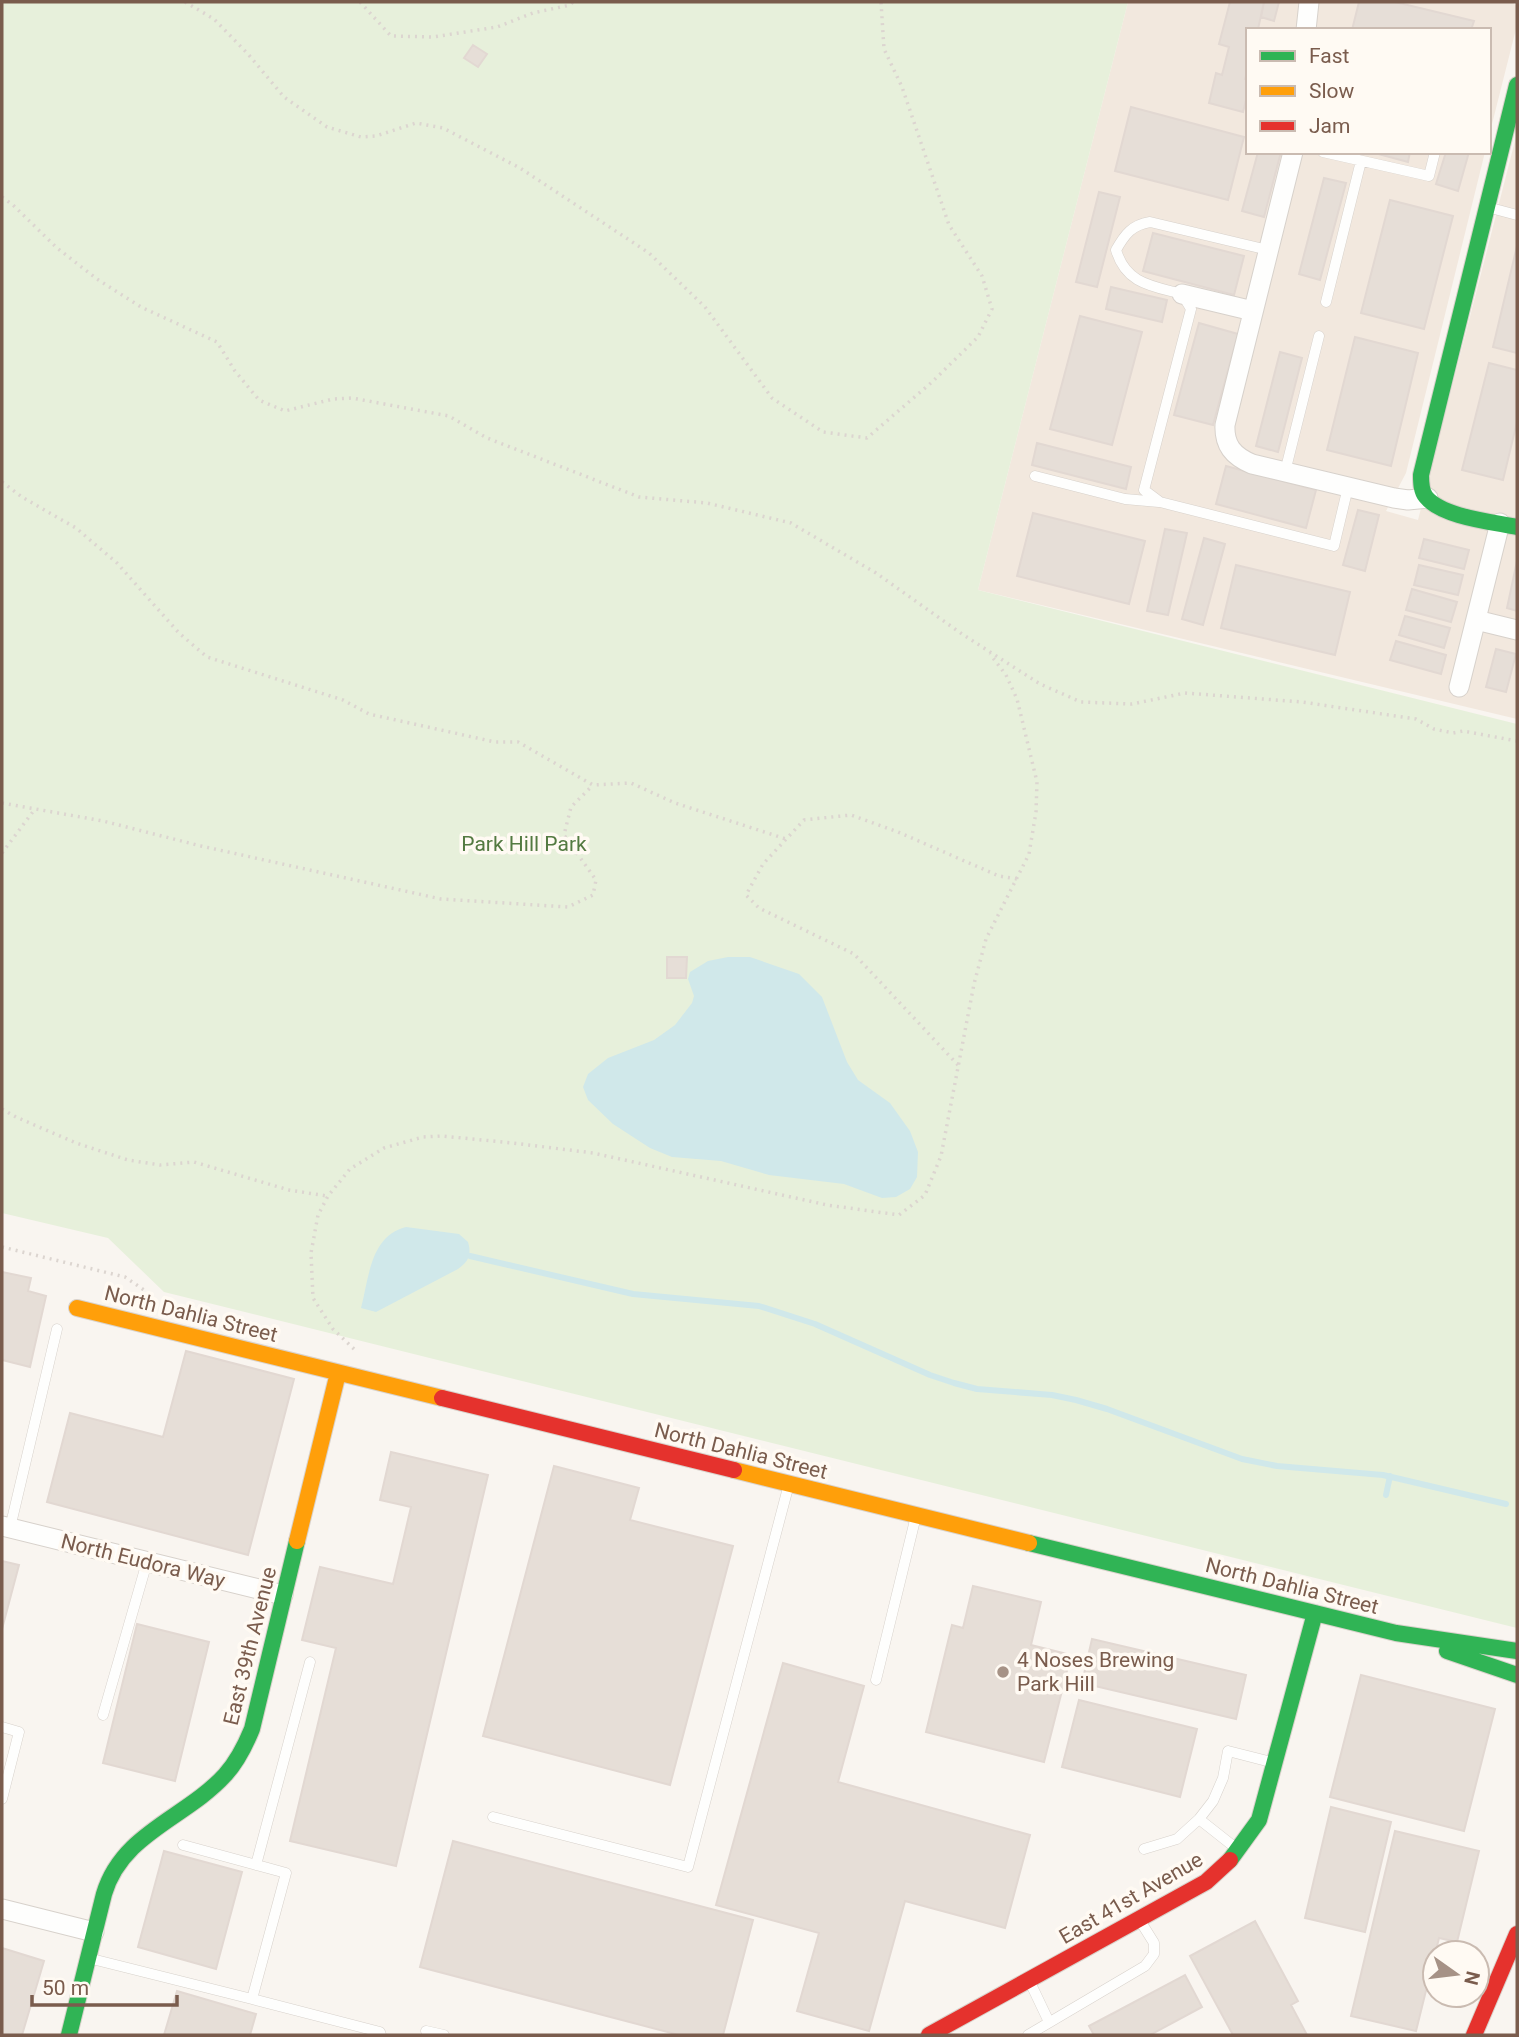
<svg xmlns="http://www.w3.org/2000/svg" width="1519" height="2037" font-family="Roboto,sans-serif">
  <style>
    .residential { fill: #f2e8de }
    .green { fill: #e7f0db }
    .water { fill: #d0e8ea }
    .lines { fill: none; stroke-linecap: round; stroke-linejoin: round }
    .stream { stroke: #d0e8ea; stroke-width: 6 }
    .building { fill: #e6ded7; stroke: #e2d8d2; stroke-width: 2 }
    .lane-casing { stroke: #d7d1cb; stroke-width: 11 }
    .street-casing { stroke: #d7d1cb; stroke-width: 21 }
    .fast-casing { stroke: #d9d2cb; stroke-width: 18 }
    .slow-casing { stroke: #d9d2cb; stroke-width: 18 }
    .jam-casing { stroke: #d9d2cb; stroke-width: 18 }
    .path { stroke: #dcd5d0; stroke-width: 3.5; stroke-dasharray: 2 5; stroke-linecap: butt }
    .lane { stroke: #fefefd; stroke-width: 10 }
    .street { stroke: #fefefd; stroke-width: 19 }
    .fast { stroke: #30b455; stroke-width: 16 }
    .slow { stroke: #ff9f0a; stroke-width: 16 }
    .jam { stroke: #e5322d; stroke-width: 16 }
    .poi-dot { fill: #a69286; stroke: #fffaf3; stroke-width: 2.5 }
    .labels { text-anchor: middle; dominant-baseline: central; stroke-width: 7; stroke-linejoin: round; paint-order: stroke }
    .park-label { font-size: 21px; fill: #537a41; stroke: #fffaf3 }
    .street-label { font-size: 21px; fill: #7a5c4d; stroke: #fffaf3 }
    .poi-label { font-size: 21px; fill: #7a5c4d; stroke: #fffaf3; text-anchor: start }
  </style>
  <rect width="100%" height="100%" fill="#f9f5f0"/>
  <path class="residential" d="M1128,2h384l5,4v19l-28,111v-106h-241v122h237l-79,321 -20,38 32,9 99,-387v586l-539,-129z"/>
  <path class="green" d="M2,2h1126l-150,588 539,134v904l-1353,-336 -56,-54 -106,-25z"/>
  <path class="water" d="M728,957h22l49,17 23,23 25,65 11,18 32,23 20,28 8,21 -1,25 -7,12 -14,8 -14,1 -38,-14 -75,-9 -48,-14 -49,-4 -22,-9 -37,-24 -25,-24 -5,-13 5,-13 20,-16 46,-18 21,-15 17,-22 2,-7 -6,-17 2,-7 18,-11z
    M406,1227l53,7 9,8c4,13 0,20 -10,27l-82,43 -15,-4c8,-30 9,-72 45,-81z"/>
  <g class="lines">
    <path class="stream" d="M470,1256l163,38 126,12 56,18 115,51 24,8 23,6 75,6 24,5 31,9 135,50 35,7 106,9 123,29
      M1386,1495l4,-19"/>
  </g>
  <path class="building" d="M1230,2h34l-6,27 4,1h-14v39l-3,10h3v13l-5,20 -34,-9 7,-30 6,2 7,-28 -10,-3z
    M1264,2h15l-5,19 -13,-4z
    M1359,2h36l79,19 -3,9h-119z
    M473,45l14,9 -9,13 -14,-9z
    M1131,107l113,30 -16,63 -113,-29z
    M1258,152h23l-17,65 -22,-6z
    M1371,152h39l-2,10z
    M1446,152h23l-11,39 -22,-7z
    M1324,178l22,5 -26,97 -21,-6z
    M1099,192l21,5 -23,90 -21,-5z
    M1390,200l63,16 -29,113 -63,-16z
    M1153,233l91,23 -10,39 -91,-24z
    M1517,246v107l-24,-6z
    M1111,287l56,13 -5,22 -56,-13z
    M1080,316l62,16 -30,113 -62,-16z
    M1199,323l39,11 -25,91 -39,-10z
    M1355,337l63,16 -27,113 -64,-16z
    M1280,352l22,6 -24,94 -22,-6z
    M1489,363l28,7v52l-14,58 -41,-10z
    M1037,443l94,24 -5,22 -94,-24z
    M1226,466l90,24 -10,38 -90,-24z
    M1358,510l21,5 -14,56 -22,-6z
    M1033,513l112,28 -16,63 -112,-28z
    M1165,529l22,4 -19,82 -21,-4z
    M1204,538l21,6 -22,81 -21,-6z
    M1424,539l45,11 -5,19 -45,-11z
    M1517,561v50l-10,-3z
    M1236,565l114,27 -15,63 -114,-27z
    M1419,565l44,10 -5,20 -44,-10z
    M1412,589l45,13 -6,20 -45,-12z
    M1405,616l45,12 -6,20 -45,-13z
    M1396,641l50,14 -5,19 -51,-14z
    M1496,649l20,5 -10,38 -20,-5z
    M667,957h20l-1,21h-19z
    M2,1272l29,6 -3,13 18,5 -16,71 -28,-7z
    M186,1351l108,28 -46,176 -201,-53 23,-89 93,24z
    M391,1452l97,23 -92,391 -106,-25 46,-193 -34,-8 18,-73 73,17 18,-77 -31,-7z
    M554,1466l85,22 -9,32 103,26 -63,239 -187,-49z
    M2,1561l17,4 -17,64z
    M973,1586l68,16 -10,43 40,10 -27,107 -118,-30 26,-107 11,3z
    M137,1624l72,18 -34,139 -72,-18z
    M1092,1639l154,36 -10,44 -154,-36z
    M783,1663l81,23 -26,96 192,53 -25,93 -100,-27 -36,130 -72,-20 22,-78 -103,-28z
    M1361,1675l134,34 -31,122 -134,-34z
    M1079,1700l118,29 -17,68 -118,-30z
    M1331,1807l60,15 -26,110 -60,-14z
    M1395,1831l84,20 -22,91 -18,-4 -23,93 -65,-15z
    M453,1841l300,79 -30,115h-44l-259,-68z
    M164,1851l78,21 -26,97 -78,-22z
    M1255,1921l43,80 -7,4 16,30h-74l-43,-79z
    M2,1948l42,13 -22,74h-20z
    M1185,1975l17,32 -52,28h-56l-5,-9z
    M177,1991l79,23 -6,21h-86z"/>
  <g class="lines">
    <defs>
      <path id="lane" d="M1323,152l106,24 6,-24
        M1487,207l30,8
        M1268,250l-118,-28c-18,3 -25,12 -34,28 10,34 36,36 66,44l9,15 -47,181 16,12 174,44 14,-59
        M1326,302l35,-141
        M1285,472l34,-136
        M1035,476l90,23 34,3
        M10,1528l47,-199
        M876,1680l40,-164
        M103,1715l44,-153
        M2,1727l17,5 -17,67
        M493,1817l195,50 101,-383
        M1199,1819l38,30
        M1144,1849l33,-10 22,-20 14,-18 10,-23 5,-27 47,12
        M256,1865l54,-203
        M88,1958l164,41 34,-126 -103,-28
        M1029,1980l20,42
        M252,1999l128,33 1,3
        M426,2031l18,4
        M1028,2035l117,-69 9,-12v-11l-15,-24"/>
      <path id="street" d="M1306,30l3,-28
        M1293,152l-68,273c-1,20 8,31 27,39l142,34 14,2 20,-2
        M1182,294l71,17
        M1476,620l41,10
        M1459,687l41,-164
        M2,1526l281,69
        M2,1909l92,23"/>
      <path id="fast" d="M1517,85l-96,390c0,7 0,16 5,22 16,20 67,25 91,30
        M1029,1543l367,90 121,18
        M1447,1651l70,24
        M1230,1860l29,-40 56,-207
        M69,2035l35,-141c18,-61 82,-76 121,-119 12,-13 20,-29 27,-46l45,-188"/>
      <path id="slow" d="M77,1308l365,90
        M734,1470l295,73
        M297,1541l41,-168"/>
      <path id="jam" d="M442,1398l292,72
        M929,2035l277,-153 24,-22
        M1474,2035l43,-101"/>
    </defs>
    <use href="#lane" class="lane-casing"/>
    <use href="#street" class="street-casing"/>
    <use href="#fast" class="fast-casing"/>
    <use href="#slow" class="slow-casing"/>
    <use href="#jam" class="jam-casing"/>
    <path class="path" d="M185,2l29,17 34,35 36,43 43,30 34,10 15,-1 40,-13 27,5 77,40 129,85 56,54 67,91 51,34 44,6 65,-56 46,-45 14,-28 -10,-33 -33,-51 -47,-138 -18,-38 -3,-47
      M360,2l31,34 42,1 64,-10 36,-14 37,-8 3,-3
      M2,197l11,8 44,43 40,31 44,28 76,35 18,29 24,29 26,11 48,-12 19,-1 97,18 38,22 152,59 68,6 84,20 85,50 86,61 78,50 41,18 51,2 53,-11 117,9 114,17 18,10 19,4 10,-2 54,10
      M2,482l20,15 54,31 41,35 62,70 28,24 136,43 26,14 126,28h23l75,43 38,-2 44,20 111,36
      M2,803l101,18 98,25 240,53 127,8 25,-12 3,-15 -32,-45 7,-28 22,-22
      M2,853l33,-44
      M958,1065l-104,-111 -95,-46 -13,-13 17,-31 41,-44 47,-5 47,17 101,44 18,3
      M2,1109l14,8 60,26 52,17 32,5 34,-3 95,28 38,6
      M2,1247l123,30 22,15 4,12
      M354,1349l-21,-20 -20,-31 -2,-45 7,-38 10,-19 22,-27 34,-21 39,-11 19,-1 71,7 80,10 234,52 72,10 26,-20 16,-39 33,-172 12,-45 43,-85 7,-42 1,-30 -20,-83 -11,-24 -16,-21"/>
    <use href="#lane" class="lane"/>
    <use href="#street" class="street"/>
    <use href="#fast" class="fast"/>
    <use href="#slow" class="slow"/>
    <use href="#jam" class="jam"/>
  </g>
  <circle class="poi-dot" cx="1003" cy="1672" r="7"/>
  <g class="labels">
    <g class="park-label">
      <text x="524" y="844">Park Hill Park</text>
    </g>
    <g class="street-label">
      <text transform="translate(191 1314) rotate(14)">North Dahlia Street</text>
      <text transform="translate(741 1451) rotate(14)">North Dahlia Street</text>
      <text transform="translate(143 1561) rotate(14)">North Eudora Way</text>
      <text transform="translate(1292 1586) rotate(14)">North Dahlia Street</text>
      <text transform="translate(250 1646) rotate(-76)">East 39th Avenue</text>
      <text transform="translate(1131 1898) rotate(-30)">East 41st Avenue</text>
    </g>
    <g class="poi-label">
      <text x="1017" y="1660">4 Noses Brewing<tspan x="1017" dy="24">Park Hill</tspan></text>
    </g>
  </g>
  <rect width="1519" height="2037" fill="none" stroke="#7a5c4d" stroke-width="7"/>
  <rect x="1246" y="28" width="245" height="126" fill="#fffaf3" stroke="#cabbb1" stroke-width="2"/>
  <rect x="1260" y="51" width="35" height="10" fill="#30b455" stroke="#cabbb1" stroke-width="2"/>
  <text x="1309" y="63" font-size="21" fill="#7a5c4d">Fast</text>
  <rect x="1260" y="86" width="35" height="10" fill="#ff9f0a" stroke="#cabbb1" stroke-width="2"/>
  <text x="1309" y="98" font-size="21" fill="#7a5c4d">Slow</text>
  <rect x="1260" y="121" width="35" height="10" fill="#e5322d" stroke="#cabbb1" stroke-width="2"/>
  <text x="1309" y="133" font-size="21" fill="#7a5c4d">Jam</text>
  <g transform="translate(1456 1974) rotate(104)"><circle r="33" fill="#fffaf3" stroke="#cabbb1" stroke-width="2"/>
  <path d="M0-5L12 26L0 18L-12 26Z" fill="#a69286"/>
  <text y="-10" font-size="19" font-weight="bold" text-anchor="middle" fill="#7a5c4d">N</text>
  </g>
  <path d="M32 1995v10h145v-10" fill="none" stroke="#7a5c4d" stroke-width="3.5"/>
  <text x="42" y="1995" font-size="21" fill="#7a5c4d" stroke="#fffaf3" stroke-width="5" paint-order="stroke">50 m</text>
</svg>
